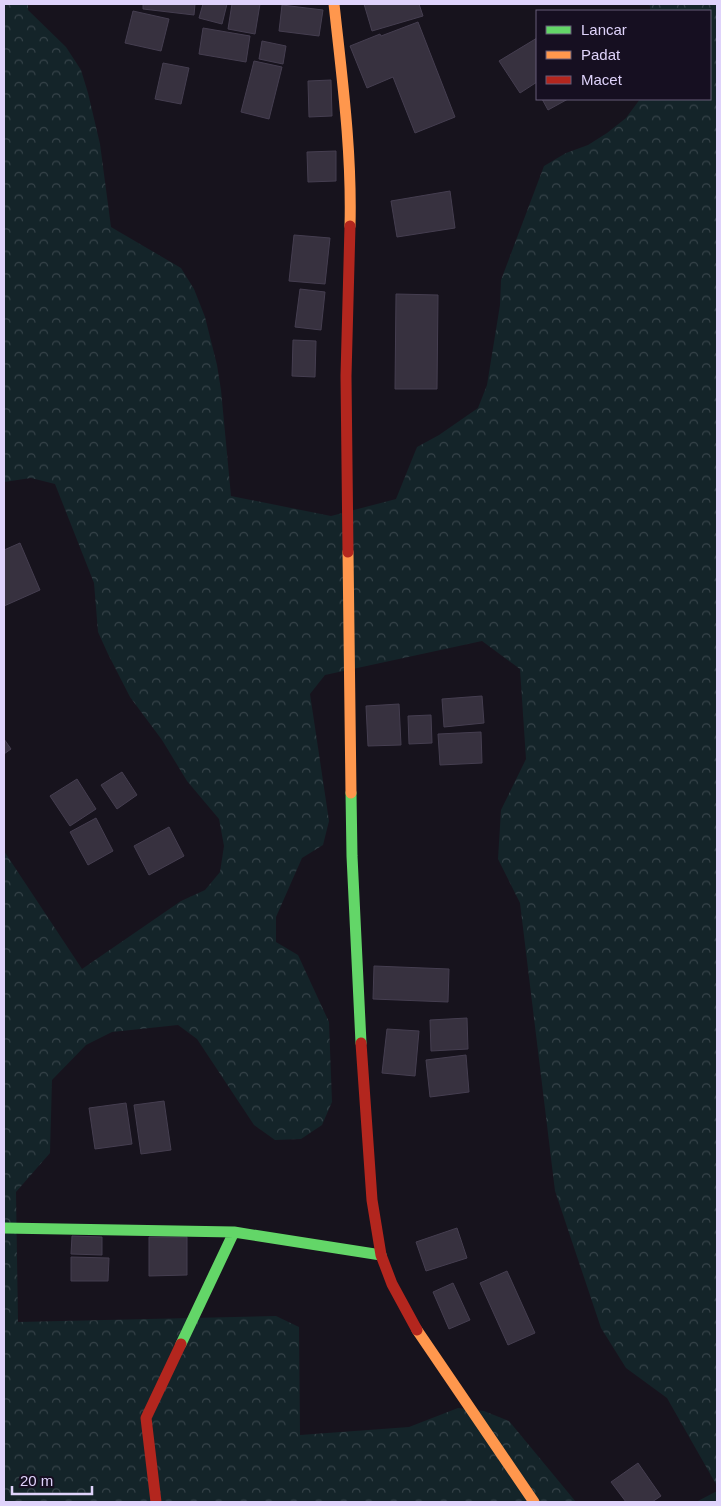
<svg xmlns="http://www.w3.org/2000/svg" width="721" height="1506" font-family="Arial,sans-serif">
  <style>
    .forest { fill: url(#forest-crowns) }
    .building { fill: #37313f; stroke: #453e50 }
    .lines { fill: none; stroke-linecap: round; stroke-linejoin: round }
    .fast { stroke: #63d668; stroke-width: 11 }
    .slow { stroke: #ff974d; stroke-width: 11 }
    .jam { stroke: #b3261e; stroke-width: 11 }
  </style>
  <defs>
    <pattern id="forest-crowns" width="20" height="18" patternUnits="userSpaceOnUse" patternTransform="scale(1.25)"><rect width="20" height="18" fill="#142429"/><path d="M2 6a3 3 0 1 1 6 0M12 15a3 3 0 1 1 6 0" fill="none" stroke="#364349"/></pattern>
  </defs>
  <rect width="100%" height="100%" fill="#17131d"/>
  <path class="forest" d="M4,4h24v6l38,37 15,23 7,23 12,51 11,83 70,41 13,21 11,28 12,48 4,25 10,106 100,20 65,-17 21,-52 22,-12 39,-27 9,-23 13,-80 1,-25 43,-114 22,-13 22,-8 19,-12 19,-15 14,-19h70v-88h-60v-5l-2,-2h69v1482l-50,-88 -41,-30 -25,-40 -46,-137 -35,-288 -22,-44 3,-49 25,-51 -6,-90 -38,-28 -157,34 -15,19 19,127 -6,24 -21,13 -26,59v25l22,13 31,67 3,80 -10,23 -21,14 -26,1 -21,-15 -57,-86 -19,-14 -66,7 -26,13 -34,35 -2,73 -34,39 2,130 258,-6 23,11 1,108 109,-8 49,-19 26,3 25,10 67,81h-572v-651l78,118 99,-68 24,-11 15,-18 4,-26 -5,-27 -32,-38 -25,-41 -32,-43 -22,-43 -10,-22 -4,-49 -39,-99 -24,-6 -27,4z
    M717,1491v11h-21z"/>
  <path class="building" d="M143,4h52l-1,11 -51,-6z
    M203,4h24l-5,20 -23,-6z
    M232,4h28l-5,30 -27,-5z
    M364,4h55l4,12 -51,15z
    M282,5l41,5 -4,26 -40,-5z
    M133,11l36,8 -8,32 -36,-8z
    M418,22l37,95 -40,16 -22,-56 -26,11 -17,-42 30,-12 1,2z
    M203,28l47,8 -4,26 -47,-8z
    M537,38v44l-17,11 -21,-32z
    M262,41l24,5 -3,18 -24,-5z
    M254,61l28,6 -13,52 -28,-7z
    M163,63l26,5 -8,36 -26,-5z
    M331,80l1,36 -23,1 -1,-36z
    M542,99h26l-20,11z
    M336,151v30l-28,1 -1,-30z
    M450,191l5,37 -58,9 -6,-36z
    M294,235l36,3 -5,46 -36,-3z
    M300,289l25,3 -4,38 -26,-3z
    M396,294l42,1 -1,94h-42z
    M293,340l23,1 -1,36 -23,-1z
    M20,543l20,47 -36,16v-56z
    M482,696l2,27 -40,4 -2,-28z
    M399,704l2,41 -33,1 -2,-40z
    M431,715l1,28 -23,1 -1,-28z
    M481,732l1,31 -42,2 -2,-31z
    M4,739l7,10 -7,5z
    M122,772l15,23 -20,14 -16,-24z
    M77,779l19,30 -26,17 -20,-30z
    M96,818l17,33 -25,14 -18,-33z
    M169,827l15,29 -35,19 -15,-29z
    M374,966l75,3 -1,33 -75,-3z
    M467,1018l1,31 -37,2 -1,-31z
    M387,1029l32,2 -4,45 -33,-3z
    M466,1055l3,37 -39,5 -4,-37z
    M164,1101l7,49 -30,4 -7,-49z
    M126,1103l6,41 -37,5 -6,-41z
    M457,1228l10,30 -41,13 -10,-29z
    M72,1236l30,1v18l-31,-1z
    M149,1237h38v38l-38,1z
    M71,1257l38,1 -1,23h-37z
    M507,1271l28,62 -27,12 -28,-62z
    M453,1283l17,37 -21,9 -16,-37z
    M638,1463l23,33 -9,6h-26l-15,-20z"/>
  <g class="lines">
    <path class="fast" d="M351,793l1,63 9,187
      M4,1228l230,4 147,23
      M181,1344l53,-112"/>
    <path class="slow" d="M334,4c8,74 18,147 16,222
      M348,552l3,241
      M417,1330l117,172"/>
    <path class="jam" d="M348,552l-2,-176 4,-150
      M361,1043l11,157 9,55 11,29 25,46
      M156,1502l-10,-84 35,-74"/>
  </g>
  <rect width="721" height="1506" fill="none" stroke="#dfd3fb" stroke-width="10"/>
  <rect x="536" y="10" width="175" height="90" fill="#160f21" stroke="#665d78"/>
  <rect x="546" y="26" width="25" height="8" fill="#63d668" stroke="#665d78"/>
  <text x="581" y="35" font-size="15" fill="#dfd3fb">Lancar</text>
  <rect x="546" y="51" width="25" height="8" fill="#ff974d" stroke="#665d78"/>
  <text x="581" y="60" font-size="15" fill="#dfd3fb">Padat</text>
  <rect x="546" y="76" width="25" height="8" fill="#b3261e" stroke="#665d78"/>
  <text x="581" y="85" font-size="15" fill="#dfd3fb">Macet</text>
  <path d="M12 1486v8h80v-8" fill="none" stroke="#dfd3fb" stroke-width="2.5"/>
  <text x="20" y="1486" font-size="15" fill="#dfd3fb" stroke="#160f21" stroke-width="4" paint-order="stroke">20 m</text>
</svg>
